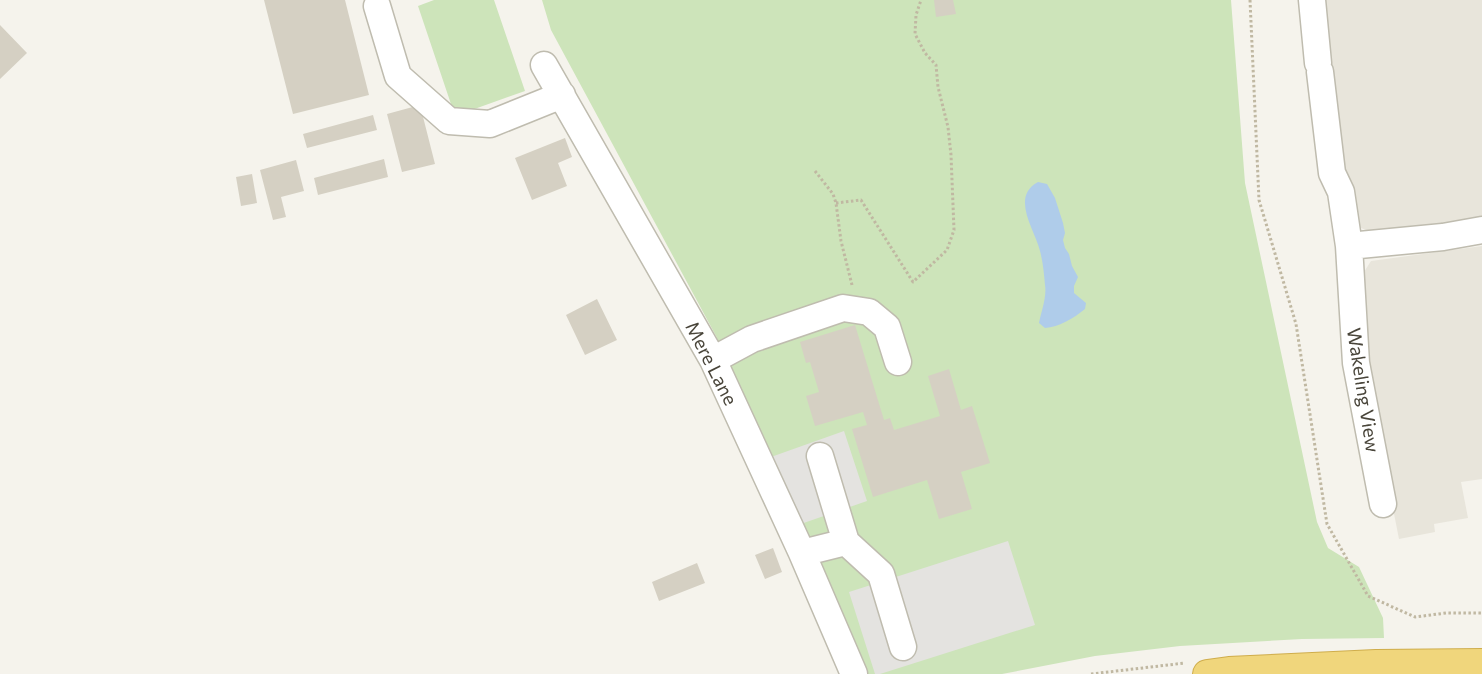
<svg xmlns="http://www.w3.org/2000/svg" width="1482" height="674" font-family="Commissioner,sans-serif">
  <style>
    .residential { fill: #e8e5db }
    .green { fill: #cde4ba }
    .parking { fill: #e4e3e0 }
    .water { fill: #afccea }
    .building { fill: #d5d0c3 }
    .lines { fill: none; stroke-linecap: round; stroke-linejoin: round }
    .minor-casing { stroke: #bfbcaf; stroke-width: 29 }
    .highway-casing { stroke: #cfad4c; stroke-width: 30 }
    .path { stroke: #c0b8a2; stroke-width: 3; stroke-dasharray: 2.5 2.5; stroke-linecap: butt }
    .minor { stroke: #fff; stroke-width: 26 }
    .highway { stroke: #f0d67c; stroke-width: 28 }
    .labels { text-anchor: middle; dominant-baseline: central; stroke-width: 4; stroke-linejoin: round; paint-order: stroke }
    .street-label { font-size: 19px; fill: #49453a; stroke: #fff }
  </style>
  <rect width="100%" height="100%" fill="#f5f3ec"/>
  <path class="residential" d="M1322,0h160v217l-7,3 -95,12 -11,-1 -8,-3 -5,-8 -16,-49z
    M1482,246v233l-21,3 7,36 -34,6 1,8 -36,7 -33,-167 2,-49 -4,-51 7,-11z"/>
  <path class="green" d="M434,0h60l31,91 -70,25 -37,-110z
    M542,0h689l14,183 72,339 11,26 31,19 24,51 1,20 -82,1 -122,7 -85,10 -93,18h-137l-149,-338 -165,-306z"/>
  <path class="parking" d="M844,431l23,70 -72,25 -24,-69z
    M1008,541l27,84 -155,49h-5l-26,-82z"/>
  <path class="water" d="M1038,182l9,2 8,14 8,25 2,10 -2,7 2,8 4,6 3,12 6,11 -4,9v7l12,10 -1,6c-11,9 -26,18 -40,19l-6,-5c2,-11 8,-26 6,-38 -1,-11 -2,-23 -5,-34 -5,-21 -30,-54 -2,-69z"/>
  <path class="building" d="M264,0h81l24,95 -76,19z
    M934,0h19l3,14 -20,3z
    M0,25l27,28 -27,26z
    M420,105l15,59 -33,8 -15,-58z
    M373,115l4,15 -70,18 -4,-14z
    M565,138l7,19 -14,6 9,23 -35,14 -17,-42z
    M384,159l4,18 -70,18 -4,-17z
    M296,160l8,31 -23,6 5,20 -13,3 -13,-50z
    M252,174l5,29 -16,3 -5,-29z
    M597,299l20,41 -32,15 -19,-40z
    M855,325l29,95 6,-2 4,12 46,-14 -12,-40 21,-7 12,41 11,-4 18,57 -29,9 11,37 -33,10 -12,-39 -54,17 -21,-68 15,-4 -4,-13 -48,14 -9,-30 13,-4 -9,-30 -4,1 -6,-21z
    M773,548l9,24 -17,7 -10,-24z
    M697,563l8,20 -46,18 -7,-19z"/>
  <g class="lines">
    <defs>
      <path id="minor" d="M1312,0l6,63
        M377,6l21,70 51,45 41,3 72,-29
        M544,65l169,295 89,193 52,121
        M1320,72l12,101 9,19 8,54 94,-9 39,-7
        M1349,246l7,117 27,141
        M713,360l39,-21 91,-31 26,4 18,15 11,35
        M846,542l35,32 22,73
        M802,553l44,-11 -26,-86"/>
      <path id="highway" d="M1207,674l22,-3 147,-7 106,-1"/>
    </defs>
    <use href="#minor" class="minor-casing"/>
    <use href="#highway" class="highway-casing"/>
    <path class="path" d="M1250,0l9,200 37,124 31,200 41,72 47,21 31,-4h36
      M815,171l18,23 3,9 5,38 11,44
      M836,203l25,-3 52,82 34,-32 7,-20 -3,-75 -3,-28 -10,-40 -2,-22 -11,-12 -10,-19 1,-19 5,-15
      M1091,674l94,-11"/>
    <use href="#minor" class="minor"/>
    <use href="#highway" class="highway"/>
  </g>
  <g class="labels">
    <g class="street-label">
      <text transform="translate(712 363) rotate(63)">Mere Lane</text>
      <text transform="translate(1364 390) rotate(81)">Wakeling View</text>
    </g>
  </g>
</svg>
